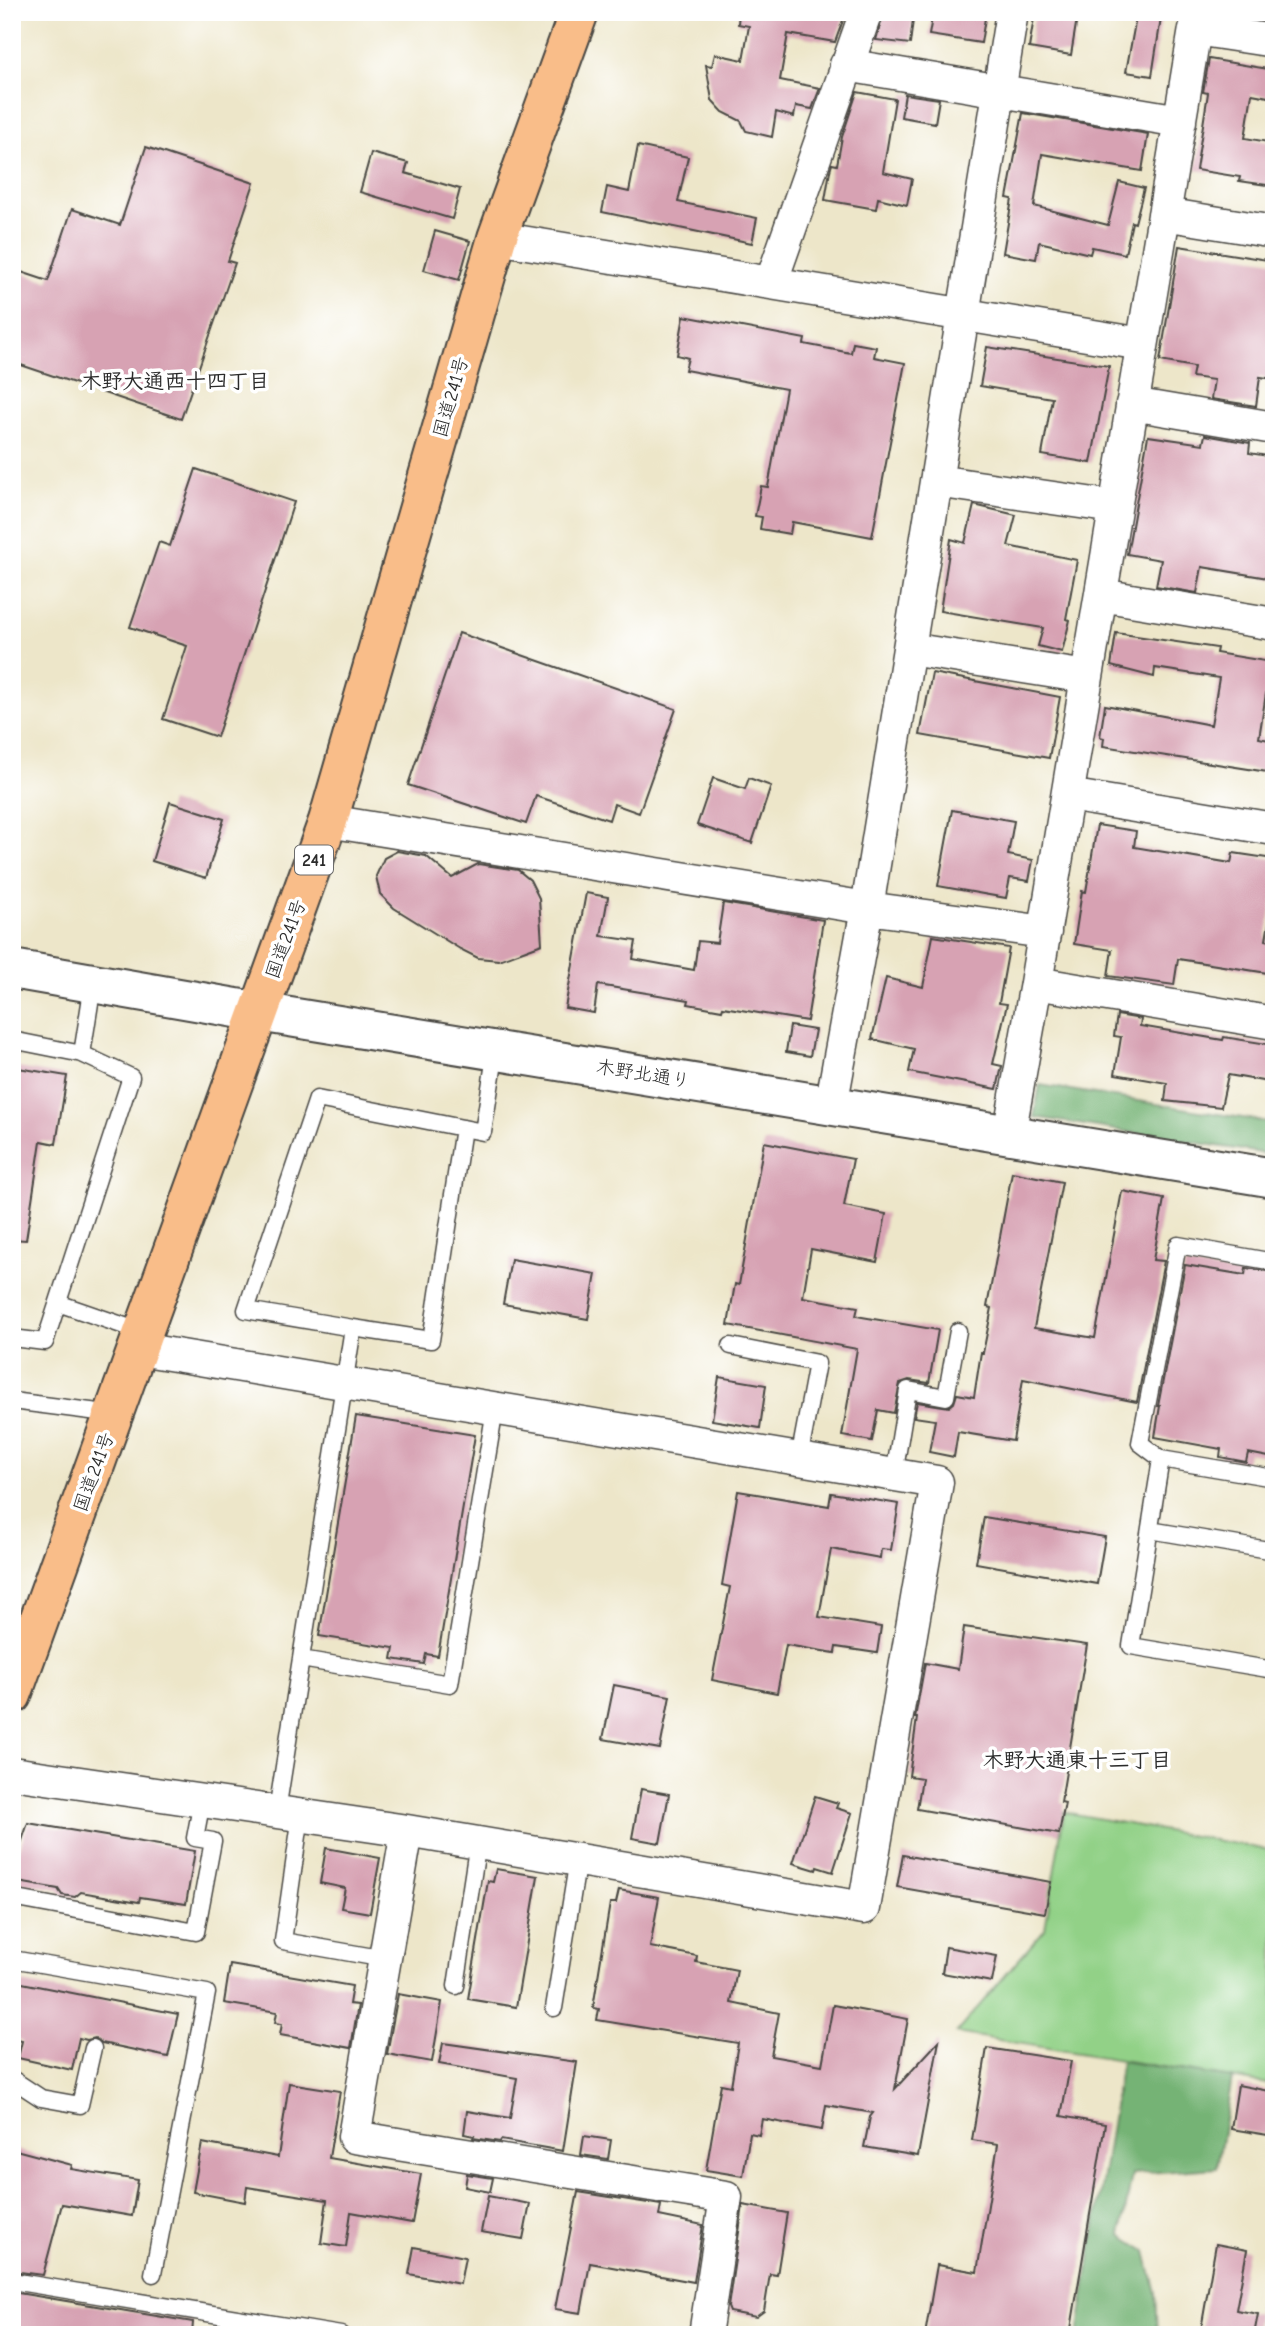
<svg xmlns="http://www.w3.org/2000/svg" width="1286" height="2347" font-family="'Comic Neue','Klee One',sans-serif">
  <style>
    .green { fill: #92d187; stroke: #5e7e59; stroke-width: 2 }
    .forest { fill: #75b374; stroke: #506f50; stroke-width: 2 }
    .building { fill: #d7a2b3 }
    .lines { fill: none; stroke-linecap: round; stroke-linejoin: round }
    .service-casing { stroke: #484743; stroke-width: 19 }
    .minor-casing { stroke: #484743; stroke-width: 35 }
    .tertiary-casing { stroke: #484743; stroke-width: 42 }
    .trunk-casing { stroke: #484743; stroke-width: 42 }
    .service { stroke: #fff; stroke-width: 16 }
    .minor { stroke: #fff; stroke-width: 32 }
    .tertiary { stroke: #fff; stroke-width: 38 }
    .trunk { stroke: #f9bd89; stroke-width: 38 }
    .labels { text-anchor: middle; dominant-baseline: central; stroke-width: 7; stroke-linejoin: round; paint-order: stroke }
    .shield { fill: #fff; stroke: #6b6b6b; stroke-width: 2 }
    .shield-label { font-size: 18px; font-weight: bold; fill: #2b2b2b }
    .street-label { font-size: 19px; fill: #2b2b2b; stroke: #fff }
    .neighbourhood-label { font-size: 21px; font-weight: bold; fill: #2b2b2b; stroke: #fff }
  </style>
  <rect width="100%" height="100%" fill="#fff"/>
  <filter id="ink" filterUnits="userSpaceOnUse"><feTurbulence type="fractalNoise" baseFrequency=".0143" numOctaves="2"/><feDisplacementMap in="SourceGraphic" scale="14" xChannelSelector="R" yChannelSelector="G"/><feConvolveMatrix kernelMatrix="1 2 1 2 8 2 1 2 1" color-interpolation-filters="sRGB"/></filter>
  <filter id="wash" filterUnits="userSpaceOnUse"><feTurbulence type="fractalNoise" baseFrequency=".00686" numOctaves="4" result="noise"/><feDisplacementMap in="SourceGraphic" scale="28" xChannelSelector="R" yChannelSelector="G"/><feGaussianBlur stdDeviation="1.57" result="paint"/><feColorMatrix in="noise" values="0 0 0 0 0 0 0 0 0 0 0 0 0 0 0 0 0 1.4 0 .05"/><feComposite in="paint" operator="in"/></filter>
  <g filter="url(#wash)">
    <rect width="100%" height="100%" fill="#ede6c9"/>
    <path class="green" d="M1064,1812l210,39v234l-318,-52 89,-104z"/>
    <path class="forest" d="M1040,1085l234,38v32l-240,-38z
      M1121,2061l111,17 -15,90 -85,6 -11,61 25,16 10,42 2,42h-80z"/>
    <g id="blocks">
      <path class="building" d="M739,12h107l-11,30 -47,-8 -8,46 40,8 -8,21 -16,-3 -2,11 -18,-5 -4,25 -26,-6 -5,-10 -18,-9 -11,-12 -6,-35 6,1 3,-12 28,6 6,-34 -11,-2z
        M884,12h30l-4,32 -34,-4z
        M933,12h53l-5,31 -52,-8z
        M1035,12h43l-7,43 -42,-7z
        M1137,12h25l-10,64 -26,-4z
        M1209,59l65,11v28l-22,-4 -7,44 29,5v43l-35,-5 1,-4 -44,-7 12,-77 -5,-1z
        M857,92l38,7 -12,73 29,7 -5,26 -29,-7 -2,11 -51,-9 5,-29 2,-7 5,1 5,-28z
        M905,94l34,5 -4,24 -34,-6z
        M1023,113l125,21 -6,37 -100,-17 -8,52 74,19 11,-43 25,6 -9,35 -3,-1 -7,32 -33,-7 -2,7 -51,-12 -3,17 -33,-6 9,-54 -5,-1z
        M638,146l50,11 -10,45 79,16 -5,25 -150,-31 5,-25 22,5z
        M146,147l108,36 -26,78 7,2 -54,156 -169,-57v-93l36,12 24,-72 48,16z
        M371,153l37,10 -3,10 55,16 -8,30 -92,-27z
        M435,231l35,10 -11,39 -35,-10z
        M1179,246l95,15v118l-14,-2 -4,29 -45,-7 3,-19 -22,-3 2,-10 -34,-6z
        M684,316l121,23 -1,5 47,9 2,-10 23,4 -2,10 31,6 -33,174 -80,-15 -2,12 -30,-5 2,-12 -7,-1 6,-30 7,1 18,-98 -101,-19 3,-12 -11,-3z
        M987,347l122,19 -18,97 -49,-8 10,-57 -72,-12z
        M1205,435l45,8 -1,10 25,4v122l-72,-12 -5,26 -41,-7 5,-26 -34,-6 21,-118 55,8z
        M196,469l98,33 -77,235 -54,-18 24,-73 -57,-19 29,-85 11,4z
        M974,505l42,10 -8,31 69,14 -11,59 4,1 -8,32 -24,-6 5,-18 -103,-17 11,-72 14,4z
        M459,633l217,76 -37,104 -25,-9 -5,16 -73,-24 -10,28 -118,-39z
        M1116,633l101,15 -1,5 55,9 -12,76 15,3v32l-171,-27 1,-8 -4,-1 5,-32 106,20 8,-47 -64,-10 -1,9 -43,-11z
        M932,673l128,24 -11,61 -129,-23z
        M713,778l32,11 4,-11 22,8 -19,57 -55,-18z
        M170,802l54,17 -18,59 -54,-17z
        M952,810l62,11 -6,34 25,5 -4,21 -19,-3 -4,20 -68,-12z
        M1097,825l39,6 -2,16 97,16 2,-10 41,6v34l-8,47 8,2v32l-96,-15 -4,26 -66,-9 4,-26 -38,-6 8,-53 4,1z
        M397,851l29,5 26,22 26,-14 40,6 12,10 9,18 3,46 -43,16 -21,-2 -18,-9 -66,-41 -14,-14 -4,-18 8,-18z
        M586,893l22,4 -7,39 35,5 -3,18 61,11 4,-29 19,2 6,-40 100,17 -16,101 -84,-14 -1,3 -34,-6 1,-4 -91,-15 -4,28 -29,-5z
        M933,936l76,12 -10,55 8,1 -14,60 9,2 -5,23 -88,-17 5,-23 -42,-10 14,-61 37,9z
        M1117,1015l24,4 -1,7 83,14 1,-3 50,8v38l-46,-8 -7,32 -56,-6 2,-18 -52,-9 6,-37 -7,-1z
        M790,1026l25,4 -5,26 -24,-4z
        M12,1067l55,9 -11,68 -15,-3 -15,99 -14,-1z
        M764,1142l89,17 -9,47 42,8 -9,48 -66,-13 -8,48 55,10 -2,9 82,14 -9,53 -20,-3 -9,3 -6,30 -16,-3 -6,31 -30,-5 15,-87 -129,-24 7,-41 4,1z
        M1012,1172l50,10 -28,146 61,10 27,-147 42,8 -11,61 11,1 -27,141 -114,-23 -10,62 -55,-9 -4,25 -25,-5 6,-32 -21,-3 3,-15 32,5 5,-4 3,-9 17,3 7,-45 2,1 9,-45 -5,-1z
        M511,1259l85,15 -8,45 -85,-15z
        M1185,1265l60,10 1,-7 28,4v186l-26,-5 -2,9 -26,-5 1,-8 -66,-12 5,-31h-2z
        M719,1377l47,8 -6,43 -48,-8z
        M356,1416l119,19 -37,221 -12,-2 -2,10 -32,-5 2,-11 -75,-12z
        M738,1491l91,15 2,-13 68,11 -8,46 -10,-1 -1,9 -49,-9 -12,68 62,10 -4,26 -41,-6 -1,6 -49,-8 -9,48 -65,-13 18,-93 -8,-2z
        M984,1517l121,20 -8,47 -121,-21z
        M964,1627l123,18 -26,157 4,1 -6,31 -142,-25 5,-31 -13,-2 8,-58h-2l10,-55 33,6z
        M614,1685l56,11 -10,53 -57,-10z
        M641,1789l28,5 -9,49 -28,-5z
        M815,1796l23,7 -2,5 16,5 -19,59 -16,-5 -1,3 -23,-7z
        M28,1823l167,28 -9,53 -46,-7 -1,5 -58,-10 -6,5 -13,-2 -4,-6 -46,-8v-11z
        M326,1848l54,10 -10,55 -29,-5 4,-20 -25,-5z
        M903,1855l148,27 -6,31 -148,-26z
        M496,1869l42,7 -22,131 -48,-8 20,-118 5,1z
        M619,1890l40,7 -9,50 47,9 -1,6 41,8 -6,33 48,10 -8,43 51,9 11,-60 75,14 -13,70 44,-48 -21,115 -54,-9 6,-30 3,-4 -47,-8 -4,25 -60,-11 -3,16 -9,-2 -7,43 -37,-6 13,-75 2,-11 10,2 7,-43 -141,-23 2,-11 -6,-1 17,-105h6z
        M946,1947l51,9 -5,26 -50,-9z
        M230,1965l122,21 -3,18 9,1 -7,43 -71,-13 2,-11 -7,-1 2,-11 -53,-9z
        M12,1981l166,33 -10,43 -66,-14 -7,-5 -8,2 -8,-2 -7,32 -54,-12 4,-17 -10,-2z
        M398,1994l44,8 -10,60 -45,-8z
        M443,2043l134,19 -14,89 -62,-11 -1,2 -27,-4 1,-2 -10,-2 3,-23 43,7 7,-40 -78,-14z
        M987,2048l84,13 -10,55 44,8 -35,211h-145l12,-70 40,7 21,-128 -26,-4z
        M289,2083l51,8 -11,67 92,16 -9,49 -61,-11 -5,35 -25,-4 6,-43 -80,-13 -2,15 -52,-10 9,-49 76,14z
        M1238,2085l36,7v44l-43,-7z
        M584,2136l27,4 -3,19 -27,-4z
        M12,2149l60,16 -1,4 67,11 -6,36 -70,-12 -19,71 -31,-4z
        M467,2174l26,4 -3,14 -25,-5z
        M578,2192l83,13 -2,11 44,9 -9,57 -104,-19 -9,50 -26,-4z
        M488,2196l42,8 -7,35 -42,-7z
        M743,2205l44,8 -10,62 -7,-1 -6,37 -8,6 -26,-5 -2,-5z
        M1216,2244l31,6 -11,60 22,4 -4,21h-54z
        M414,2247l51,10 -5,27 -51,-10z
        M12,2292l181,30 -1,13h-180z"/>
    </g>
  </g>
  <g filter="url(#ink)">
    <use href="#blocks" fill-opacity="0" stroke="#484743" stroke-width="2"/>
    <g class="lines">
      <defs>
        <path id="service" d="M12,1040l70,14 49,23 -86,265 -33,-4
          M82,1054l11,-70
          M58,1303l87,30
          M353,1328l78,12 32,-212
          M731,1346l86,17 -18,96
          M12,1401l102,13
          M1161,1459l-21,-16 38,-198 96,17
          M894,1475l14,-85 38,7 12,-66
          M1274,1478l-113,-19 -30,187 143,24
          M1150,1530l124,21
          M301,1659l149,25 45,-275
          M277,1811l76,-483 -107,-18 71,-211 166,33 13,-82
          M301,1815l-18,126 102,18
          M12,1898l184,34 17,-91 -18,-3 7,-37
          M12,1959l195,34 -54,281
          M456,1986l22,-144
          M554,2008l24,-149
          M12,2079l29,19 39,7 13,-57
          M12,2281l329,54"/>
        <path id="minor" d="M846,65l334,56
          M1164,214l110,18
          M497,238l645,106
          M771,283l95,-271
          M1132,404l142,24
          M936,481l179,26
          M1101,595l173,29
          M909,649l178,28
          M1068,795l206,34
          M328,821l539,87 178,24
          M1036,983l238,40
          M831,1106l36,-198 145,-896
          M1009,1135l27,-152 159,-954 79,12
          M12,1773l395,58 457,77 73,-426 -798,-133
          M407,1831l-53,306 372,60 -21,138"/>
        <path id="tertiary" d="M12,969l247,43 1015,166"/>
        <path id="trunk" d="M12,1695l316,-874 169,-583 82,-226"/>
      </defs>
      <use href="#service" class="service-casing"/>
      <use href="#minor" class="minor-casing"/>
      <use href="#tertiary" class="tertiary-casing"/>
      <use href="#trunk" class="trunk-casing"/>
      <use href="#service" class="service"/>
      <use href="#minor" class="minor"/>
      <use href="#tertiary" class="tertiary"/>
      <use href="#trunk" class="trunk"/>
    </g>
  </g>
  <g class="labels">
    <rect class="shield" x="295" y="845.5" width="38" height="29" rx="5"/>
    <g class="shield-label">
      <text x="314" y="860">241</text>
    </g>
    <g class="street-label">
      <text transform="translate(451 397) rotate(-74)">国道241号</text>
      <text transform="translate(286 939) rotate(-70)">国道241号</text>
      <text transform="translate(643 1074) rotate(9)">木野北通り</text>
      <text transform="translate(94 1472) rotate(-70)">国道241号</text>
    </g>
    <g class="neighbourhood-label">
      <text x="175" y="381">木野大通西十四丁目</text>
      <text x="1077" y="1760">木野大通東十三丁目</text>
    </g>
  </g>
  <rect width="1286" height="2347" fill="none" stroke="#fff" stroke-width="42"/>
</svg>
